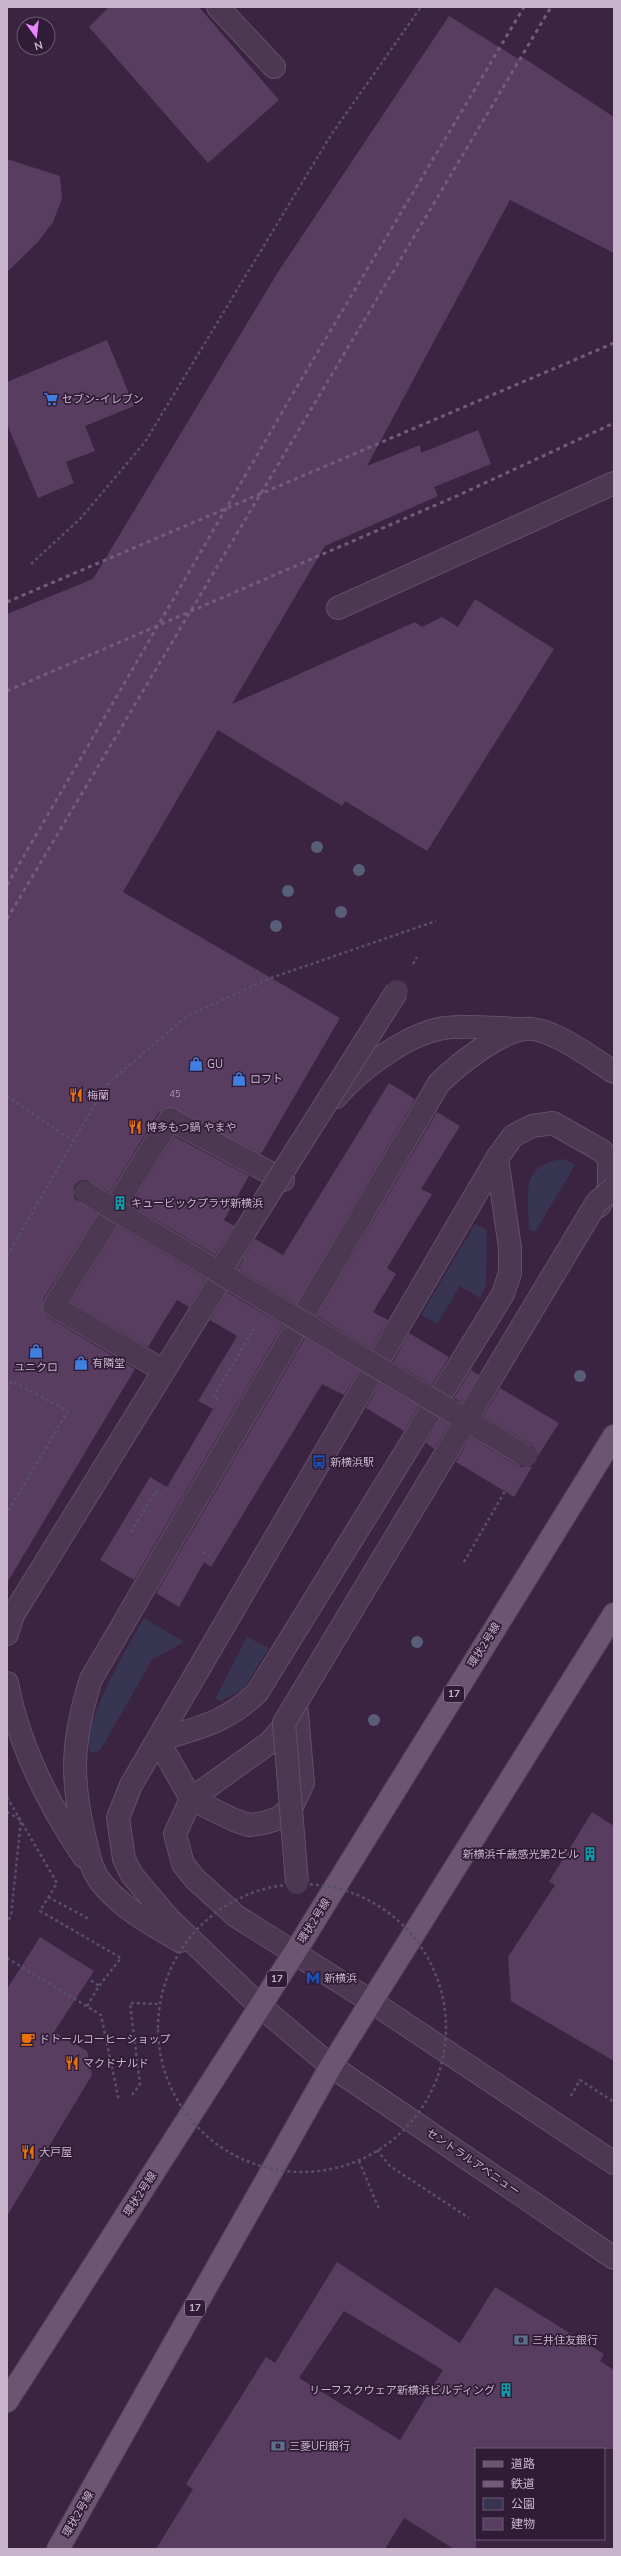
<svg xmlns="http://www.w3.org/2000/svg" width="621" height="2556" font-family="'Nunito Sans','Noto Sans JP',sans-serif">
  <style>
    .green { fill: #383552 }
    .building { fill: #583d60; fill-rule: evenodd }
    .lines { fill: none; stroke-linecap: round; stroke-linejoin: round }
    .minor-casing { stroke: #644f69; stroke-width: 24 }
    .major-casing { stroke: #523e58; stroke-width: 24 }
    .path { stroke: #584f6b; stroke-width: 2.5; stroke-dasharray: 3 3; stroke-linecap: butt }
    .minor { stroke: #4c3852; stroke-width: 22 }
    .major { stroke: #6b5572; stroke-width: 22 }
    .rail { stroke: #745b7b; stroke-width: 3; stroke-dasharray: 4 4; stroke-linecap: butt }
    .minor-bridge-casing { stroke: #644f69; stroke-width: 24; stroke-linecap: butt }
    .path-bridge { stroke: #584f6b; stroke-width: 2.5; stroke-dasharray: 3 3; stroke-linecap: butt }
    .minor-bridge { stroke: #4c3852; stroke-width: 22 }
    .tree { fill: #585e78 }
    .labels { text-anchor: middle; dominant-baseline: central; stroke-width: 3.5; stroke-linejoin: round; paint-order: stroke }
    .number-label { font-size: 9px; fill: #ac96b1 }
    .shield { fill: #311c37; stroke: #9b869f; stroke-width: 1 }
    .shield-label { font-size: 10px; font-weight: bold; fill: #c8b4cc }
    .poi-label { font-size: 11px; fill: #c8b4cc; stroke: #311c37; text-anchor: start }
    .street-label { font-size: 11px; fill: #c8b4cc; stroke: #311c37 }
  </style>
  <rect width="100%" height="100%" fill="#3b2342"/>
  <path class="green" d="M565,1159l10,6 -40,67 -6,-3c-1,-34 -10,-66 36,-70z
    M475,1224l12,6 -1,55 -6,13 -20,-12 -23,38 -16,-9z
    M144,1618l40,24 -32,18 -51,89 -6,4 -4,-1c-16,-16 42,-116 53,-134z
    M247,1637l22,11 -25,41 -23,12 -6,-2z"/>
  <path class="building" d="M109,7h90l80,93 -71,63 -119,-136z
    M449,16l71,44 2,-3 92,60v136l-104,-53 -143,266 53,-21 1,8 57,-23 13,34 -57,23 4,9 -113,50 -93,158 183,-82 7,5 20,-10 16,10 17,-28 79,50 -127,202 -82,-50 -3,5 -124,-76 -95,162 217,126 -79,136 -91,-47 -11,5 -49,80 -24,-12 -7,1 -5,5v12l23,16 -54,85v13l5,5 87,52 -128,214v-969l86,-35 185,-307z
    M7,159l53,17 2,23 -9,23 -15,20 -31,30z
    M107,340l27,66 -49,20 10,25 -29,11 8,21 -36,15 -31,-74v-42z
    M389,1083l26,16 -119,205 -55,-33 4,-11v-5l10,-16 28,16z
    M437,1112l23,14 -39,63 11,5 -45,74 9,6 -23,38 15,8 -17,29 -54,-33z
    M174,1136l75,40 -25,44 10,6 -19,29 -84,-50z
    M118,1226l88,53 -17,28 -12,-7 -29,47 -77,-45z
    M227,1292l56,33 -149,255 -34,-20 50,-83 17,10 46,-78 -15,-8 39,-65 -27,-16z
    M409,1333l40,24 -17,28 -39,-23z
    M305,1338l54,32 -15,25 -22,-11 -111,183 -7,-5 -25,45 -23,-14z
    M471,1370l8,5 -17,28 -8,-5z
    M380,1383l39,23 -15,25 -38,-23z
    M500,1388l59,35 -21,33 -6,-11 -49,-29z
    M440,1419l9,5 -15,25 -8,-6z
    M470,1437l50,30h12l-18,30 -58,-35z
    M592,1812l22,14v235l-103,-60 -3,-44 47,-72 -6,-3z
    M40,1937l54,34 -40,61 33,19 5,24 -85,141v-227z
    M337,2262l123,81 35,-56 109,67 -4,7 14,9v79h-138v100h-22l-50,-31 -19,31h-229l37,-60 -7,-5 80,-127 9,6zM344,2311l99,59 -43,70 -101,-62z"/>
  <g class="lines">
    <defs>
      <path id="minor" d="M218,7l56,60
        M338,608l276,-125
        M336,1097c24,-28 71,-63 108,-69 24,-3 50,0 74,1
        M599,1206l10,-18v-28l-7,-9 -49,-28 -21,3 -19,10 -16,22 -366,627 -13,33 6,41 8,16 37,44 91,87 71,60 283,192
        M164,1371l-110,-65 116,-187 113,61
        M7,1634l6,-19 220,-356
        M7,1683c12,63 41,121 77,174
        M294,1716l-25,27 -78,56 -16,35 8,30 12,15 41,37 136,86 242,161
        M158,1740c40,-12 67,-17 99,-47l246,-399 7,-21v-25l-13,-90
        M158,1740l33,59 43,21 15,5 15,-2 15,-5 13,-12 11,-23 -6,-70
        M180,1941c-28,-16 -55,-31 -76,-55 -12,-13 -15,-29 -19,-47 -15,-61 -13,-100 6,-160l348,-596c20,-19 57,-49 85,-54 25,-4 69,30 90,43"/>
      <path id="major" d="M7,2401l288,-449 319,-516
        M58,2549l273,-483 283,-452"/>
    </defs>
    <use href="#minor" class="minor-casing"/>
    <use href="#major" class="major-casing"/>
    <path class="path" d="M31,564l49,-45 65,-77 186,-307 90,-128
      M413,964l4,-7
      M7,1096l66,45
      M7,1256l99,-171 81,-69 84,-38 165,-57
      M7,1389l5,-8 56,30 -61,102
      M218,1400l-5,-3 41,-68
      M131,1532l25,-41 6,4
      M203,1552l7,4
      M464,1562l41,-71
      M7,1797l50,86 -17,28 81,47 -22,28
      M7,1812l14,8 -10,96 -4,6
      M48,1897l41,22
      M7,1958l94,57 18,86
      M87,2006l12,-20 -10,-7
      M132,2095l8,-11 -10,-81 30,1
      M571,2096l9,-16 34,22
      M377,2150l13,16 79,52
      M359,2161l20,48"/>
    <use href="#minor" class="minor"/>
    <use href="#major" class="major"/>
    <path class="rail" d="M7,602l607,-259
      M7,691l452,-196 155,-72
      M7,885l285,-490 232,-388
      M7,919l544,-912"/>
    <defs>
      <path id="minor-bridge" d="M85,1192l441,264
        M220,1271l177,-280
        M297,1883l-13,-160 313,-521 17,-14"/>
    </defs>
    <use href="#minor-bridge" class="minor-bridge-casing"/>
    <path class="path-bridge" d="M158 2028a144 144 0 1 1 288 0a144 144 0 1 1-288 0Z"/>
    <use href="#minor-bridge" class="minor-bridge"/>
  </g>
  <g class="tree">
    <circle cx="317" cy="847" r="6"/>
    <circle cx="359" cy="870" r="6"/>
    <circle cx="288" cy="891" r="6"/>
    <circle cx="341" cy="912" r="6"/>
    <circle cx="276" cy="926" r="6"/>
    <circle cx="580" cy="1376" r="6"/>
    <circle cx="417" cy="1642" r="6"/>
    <circle cx="374" cy="1720" r="6"/>
  </g>
  <defs>
    <symbol id="supermarket-bare" viewBox="-9 -9 18 18"><path d="M-6-5.5h2.5l.6 2H6L4.5 2H-2.5L-4.4-4H-6ZM-1.5 3.2a1.3 1.3 0 1 0 .1 0ZM3 3.2a1.3 1.3 0 1 0 .1 0Z" fill="#3f7fe0" stroke="#311c37" stroke-width="2.5" paint-order="stroke"/></symbol>
    <symbol id="shop-bare" viewBox="-9 -9 18 18"><path d="M-5-2.5h2.3a2.7 3.5 0 0 1 5.4 0H5L5.5 6h-11ZM-1.5-2.5h3a1.5 2.3 0 0 0-3 0Z" fill="#3f7fe0" stroke="#311c37" stroke-width="2.5" paint-order="stroke"/></symbol>
    <symbol id="restaurant-bare" viewBox="-9 -9 18 18"><path d="M-5-6h1v4h1v-4h1v4h1v-4h1v5L-1.5 .5V6h-2V.5L-5-1ZM5-6V6H3V1.5H1.5Q1.5-4 5-6Z" fill="#e8710a" stroke="#311c37" stroke-width="2.5" paint-order="stroke"/></symbol>
    <symbol id="building-bare" viewBox="-9 -9 18 18"><path d="M-4-6H4V6H1V3H-1V6H-4ZM-2.5-4.3h1.7v1.8h-1.7ZM.8-4.3h1.7v1.8H.8ZM-2.5-1h1.7V.8h-1.7ZM.8-1h1.7V.8H.8Z" fill="#0f9aa8" stroke="#311c37" stroke-width="2.5" paint-order="stroke"/></symbol>
    <symbol id="bus-bare" viewBox="-9 -9 18 18"><path d="M-5-6H5V4H4V6H2V4H-2V6H-4V4H-5ZM-3.5-4V0h7V-4ZM-3.5 1.2v1.5H-2V1.2ZM2 1.2v1.5H3.5V1.2Z" fill="#1a4fb4" stroke="#311c37" stroke-width="2.5" paint-order="stroke"/></symbol>
    <symbol id="metro-bare" viewBox="-9 -9 18 18"><path d="M-5.5 5V-5H-3L0 0L3-5H5.5V5H3V-.5L0 4L-3-.5V5Z" fill="#1a4fb4" stroke="#311c37" stroke-width="2.5" paint-order="stroke"/></symbol>
    <symbol id="cafe-bare" viewBox="-9 -9 18 18"><path d="M-5.5-4.5H6V0H3Q3 3.5 0 3.5H-2.5Q-5.5 3.5-5.5 0ZM3-3.2v2h1.7v-2ZM-6 4.5H4V6H-6Z" fill="#e8710a" stroke="#311c37" stroke-width="2.5" paint-order="stroke"/></symbol>
    <symbol id="bank-bare" viewBox="-9 -9 18 18"><path d="M-6-4H6V4H-6ZM0-2.3a2.3 2.3 0 1 0 0 4.6a2.3 2.3 0 1 0 0-4.6Z" fill="#5c6f8a" stroke="#311c37" stroke-width="2.5" paint-order="stroke"/></symbol>
  </defs>
  <g fill-rule="evenodd">
    <use href="#supermarket-bare" x="41" y="389" width="20" height="20"/>
    <use href="#shop-bare" x="186" y="1054" width="20" height="20"/>
    <use href="#shop-bare" x="229" y="1069" width="20" height="20"/>
    <use href="#restaurant-bare" x="66" y="1085" width="20" height="20"/>
    <use href="#restaurant-bare" x="125" y="1117" width="20" height="20"/>
    <use href="#building-bare" x="110" y="1193" width="20" height="20"/>
    <use href="#shop-bare" x="26" y="1341" width="20" height="20"/>
    <use href="#shop-bare" x="71" y="1353" width="20" height="20"/>
    <use href="#bus-bare" x="309" y="1452" width="20" height="20"/>
    <use href="#building-bare" x="580" y="1844" width="20" height="20"/>
    <use href="#metro-bare" x="303" y="1968" width="20" height="20"/>
    <use href="#cafe-bare" x="18" y="2029" width="20" height="20"/>
    <use href="#restaurant-bare" x="62" y="2053" width="20" height="20"/>
    <use href="#restaurant-bare" x="18" y="2142" width="20" height="20"/>
    <use href="#bank-bare" x="511" y="2330" width="20" height="20"/>
    <use href="#building-bare" x="496" y="2380" width="20" height="20"/>
    <use href="#bank-bare" x="268" y="2436" width="20" height="20"/>
  </g>
  <g class="labels">
    <g class="number-label">
      <text x="175" y="1094">45</text>
    </g>
    <g class="shield">
      <rect x="444" y="1686" width="20" height="16" rx="3"/>
      <rect x="267" y="1971" width="20" height="16" rx="3"/>
      <rect x="185" y="2300" width="20" height="16" rx="3"/>
    </g>
    <g class="shield-label">
      <text x="454" y="1694">17</text>
      <text x="277" y="1979">17</text>
      <text x="195" y="2308">17</text>
    </g>
    <g class="poi-label">
      <text x="62" y="399">セブン-イレブン</text>
      <text x="207" y="1064">GU</text>
      <text x="250" y="1079">ロフト</text>
      <text x="87" y="1095">梅蘭</text>
      <text x="146" y="1127">博多もつ鍋 やまや</text>
      <text x="131" y="1203">キュービックプラザ新横浜</text>
      <text x="92" y="1363">有隣堂</text>
      <text x="36" y="1367" text-anchor="middle">ユニクロ</text>
      <text x="330" y="1462">新横浜駅</text>
      <text x="579" y="1854" text-anchor="end">新横浜千歳感光第2ビル</text>
      <text x="324" y="1978">新横浜</text>
      <text x="39" y="2039">ドトールコーヒーショップ</text>
      <text x="83" y="2063">マクドナルド</text>
      <text x="39" y="2152">大戸屋</text>
      <text x="532" y="2340">三井住友銀行</text>
      <text x="495" y="2390" text-anchor="end">リーフスクウェア新横浜ビルディング</text>
      <text x="289" y="2446">三菱UFJ銀行</text>
    </g>
    <g class="street-label">
      <text transform="translate(484 1645) rotate(-58)">環状2号線</text>
      <text transform="translate(314 1921) rotate(-58)">環状2号線</text>
      <text transform="translate(473 2162) rotate(34)">セントラルアベニュー</text>
      <text transform="translate(140 2194) rotate(-57)">環状2号線</text>
      <text transform="translate(78 2514) rotate(-60)">環状2号線</text>
    </g>
  </g>
  <rect width="621" height="2556" fill="none" stroke="#c8b4cc" stroke-width="16"/>
  <rect x="475" y="2448" width="130" height="92" fill="#311c37" stroke="#6d5973"/>
  <rect x="483" y="2461" width="20" height="6" fill="#6b5572" stroke="#6d5973"/>
  <text x="511" y="2468" font-size="12" fill="#c8b4cc">道路</text>
  <rect x="483" y="2481" width="20" height="6" fill="#745b7b" stroke="#6d5973"/>
  <text x="511" y="2488" font-size="12" fill="#c8b4cc">鉄道</text>
  <rect x="483" y="2498" width="20" height="12" fill="#383552" stroke="#6d5973"/>
  <text x="511" y="2508" font-size="12" fill="#c8b4cc">公園</text>
  <rect x="483" y="2518" width="20" height="12" fill="#583d60" stroke="#6d5973"/>
  <text x="511" y="2528" font-size="12" fill="#c8b4cc">建物</text>
  <g transform="translate(36 36) rotate(165)"><circle r="19" fill="#311c37" stroke="#6d5973"/>
  <path d="M0-3L7 15L0 10L-7 15Z" fill="#e886ff"/>
  <text y="-6" font-size="11" font-weight="bold" text-anchor="middle" fill="#c8b4cc">N</text>
  </g>
</svg>
